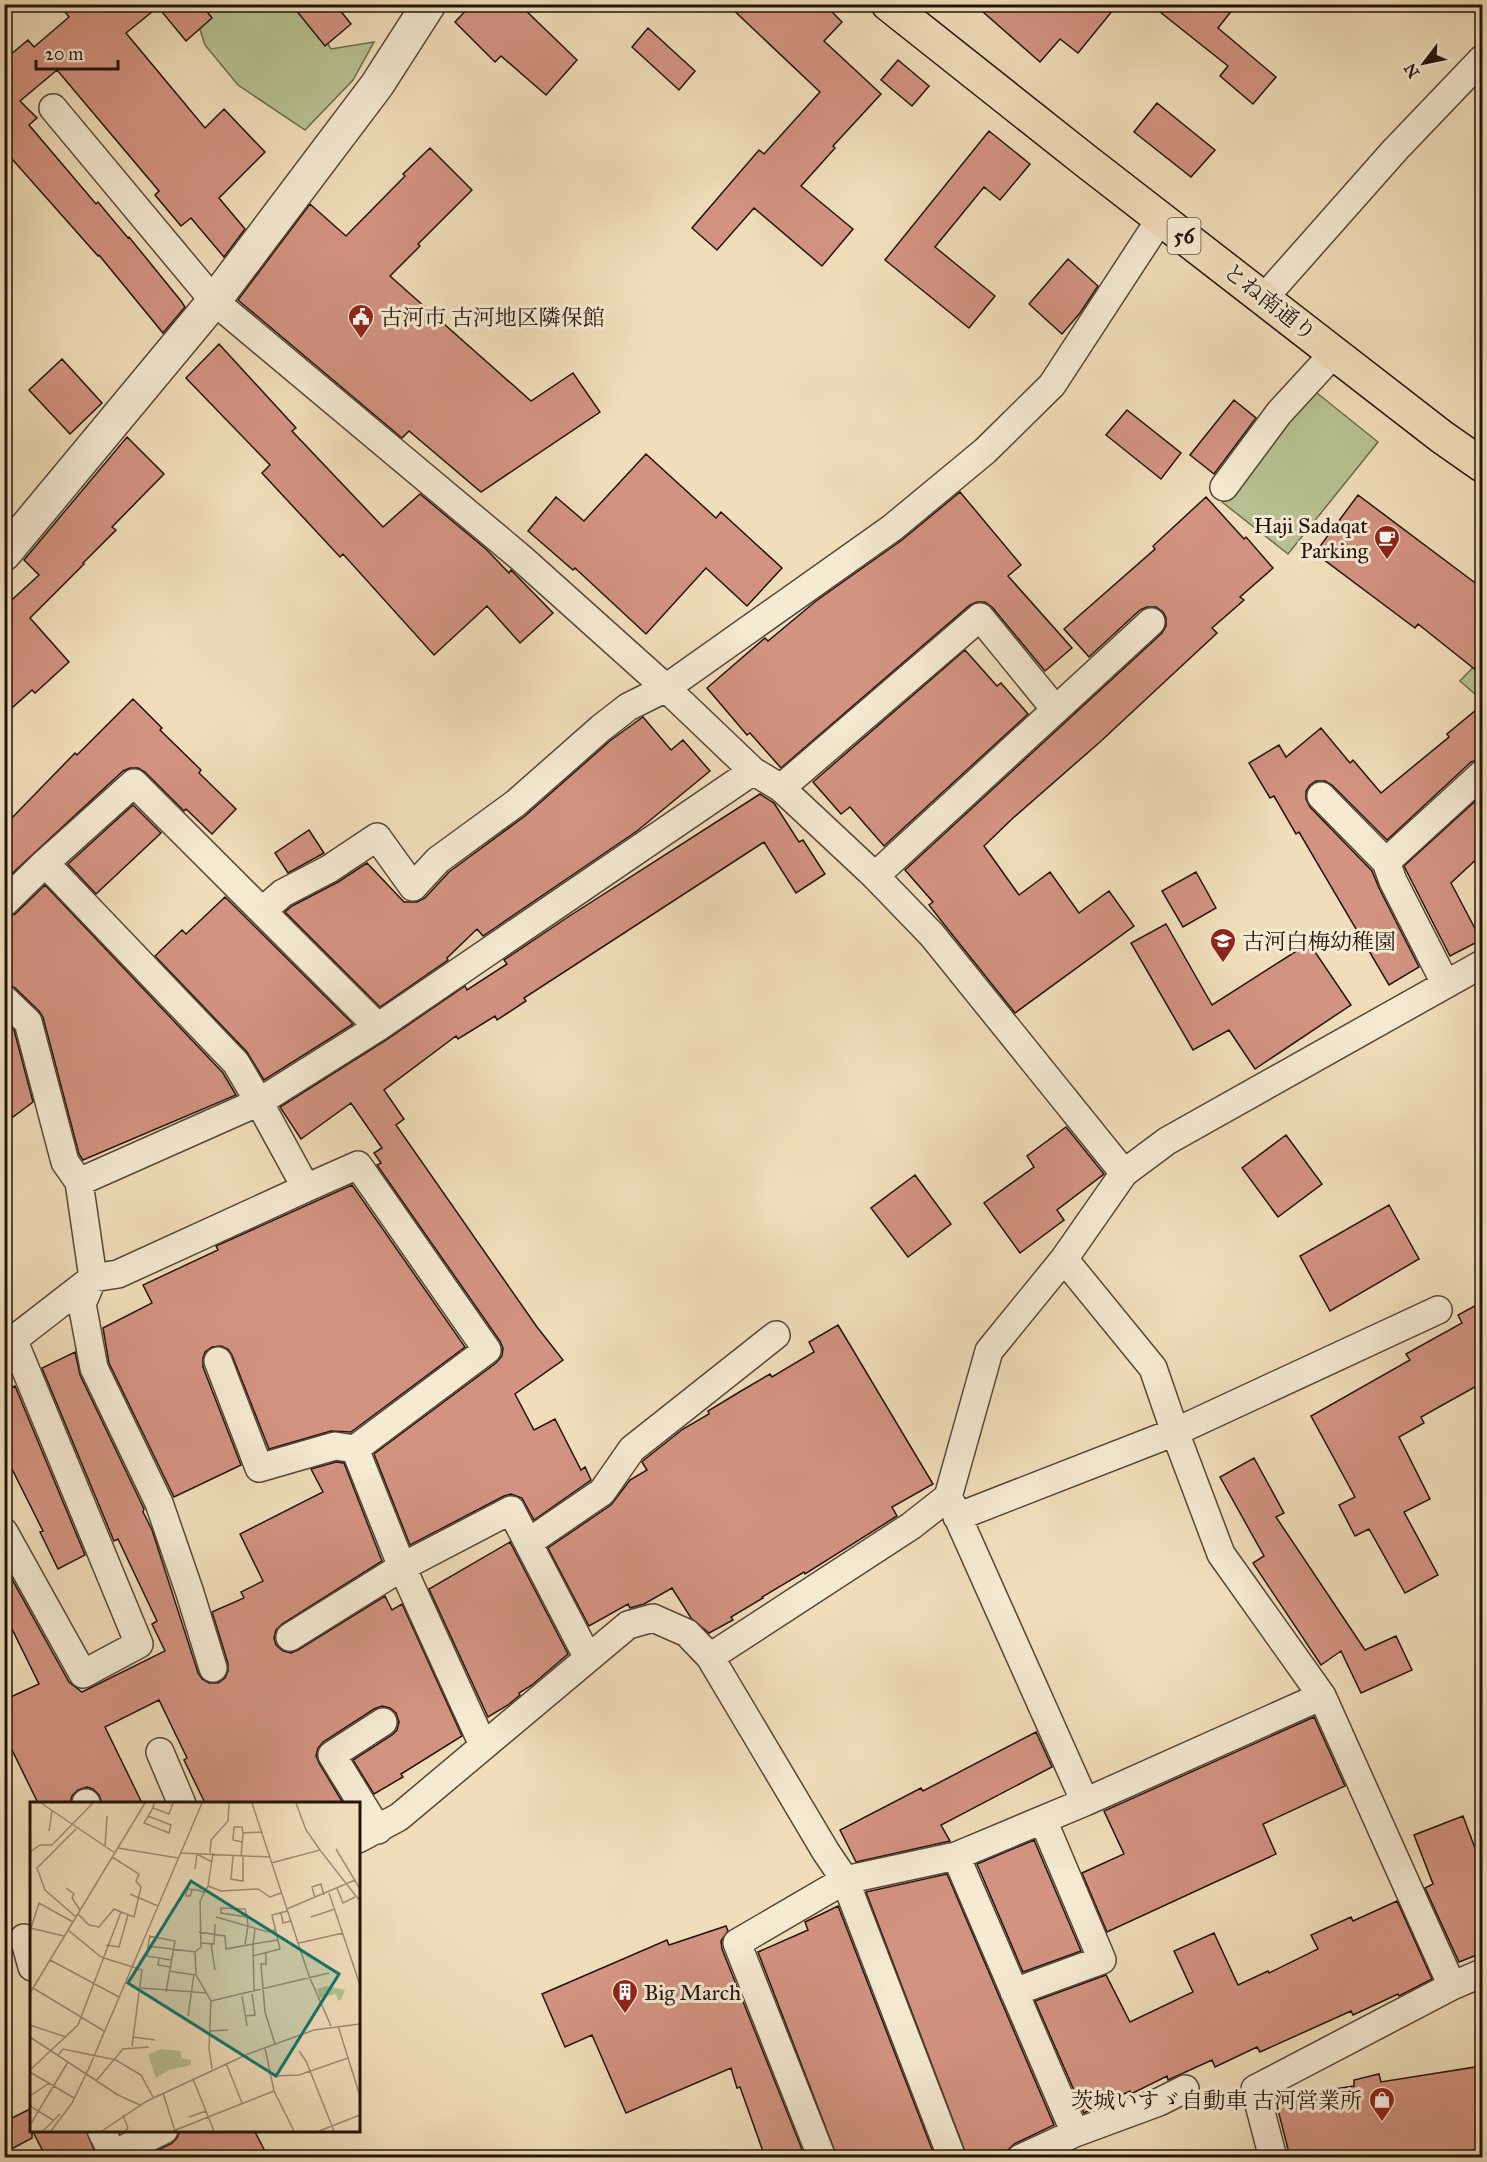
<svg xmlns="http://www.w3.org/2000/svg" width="1487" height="2162" font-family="'IM FELL Great Primer','Noto Serif JP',serif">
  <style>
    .green { fill: #b7c292; stroke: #6c6b50; stroke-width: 1.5 }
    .building { fill: #d39381; stroke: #22140d; stroke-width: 1.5 }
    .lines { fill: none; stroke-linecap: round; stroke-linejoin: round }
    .minor-casing { stroke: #564638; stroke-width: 30 }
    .tertiary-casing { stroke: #564638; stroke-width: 36 }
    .primary-casing { stroke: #22140d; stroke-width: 36 }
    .minor { stroke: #f5ead2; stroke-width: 27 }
    .tertiary { stroke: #f5ead2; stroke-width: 33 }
    .primary { stroke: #f0deba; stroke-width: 33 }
    .labels { text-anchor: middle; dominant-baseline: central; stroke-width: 6; stroke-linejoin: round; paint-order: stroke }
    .shield { fill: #f5ead2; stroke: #615448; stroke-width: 1.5 }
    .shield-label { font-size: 21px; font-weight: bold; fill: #22140d }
    .street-label { font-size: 22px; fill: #22140d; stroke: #f5ead2 }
    .poi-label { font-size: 22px; fill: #22140d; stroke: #f5ead2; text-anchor: start }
    .inset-road { fill: none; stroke: #9e8d75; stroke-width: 1.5 }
    .view { fill: #0f766e; fill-opacity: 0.15; stroke: #0f766e; stroke-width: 3 }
    .inset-edge { fill: none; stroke: #22140d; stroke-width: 3 }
  </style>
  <rect width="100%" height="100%" fill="#f0deba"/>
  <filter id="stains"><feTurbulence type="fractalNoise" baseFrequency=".00333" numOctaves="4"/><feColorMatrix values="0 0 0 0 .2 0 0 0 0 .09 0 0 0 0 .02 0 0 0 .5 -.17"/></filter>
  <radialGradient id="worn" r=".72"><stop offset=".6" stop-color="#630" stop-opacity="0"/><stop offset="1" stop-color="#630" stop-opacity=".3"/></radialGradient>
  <path class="green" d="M192,5h112l27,44 43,-7 -21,38 -48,50 -67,-45 -33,-40z
    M1312,389l66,53 -90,112 -66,-52z
    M1482,658v42l-22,-19z"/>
  <path class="building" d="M59,4h142l11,14 -26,23 -28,-34 -32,26 79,95 19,-19 41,43 -46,46 26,31 -21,28 -33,-39 -10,8 -26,-31 4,-4 -102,-121 -37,31 17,17 -8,7 67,79 2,-2 30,36 1,-1 52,64 4,6 -22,26 -64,-78 -1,1 -94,-106v-90l24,-20 6,7 35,-30z
    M291,4h44l16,20 -26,22z
    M472,4h47l58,56 -31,35 -45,-39 -6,6 -40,-40z
    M727,4h97l18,18 -18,19 57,53 -48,52 2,2 -34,38 52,43 -31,37 -68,-58 -37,42 -25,-22 67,-78 5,4 56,-62z
    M974,4h144l-40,49 -18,-14 -20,23z
    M1150,4h87l-19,24 58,49 -23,27 -33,-28 8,-10z
    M648,28l47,43 -16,19 -47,-43z
    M898,60l31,26 -17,20 -31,-26z
    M1157,103l58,47 -24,27 -57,-45z
    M989,131l41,33 -30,36 -16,-13 -49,60 60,49 -26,32 -84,-68z
    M430,148l42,42 -54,54 2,2 -30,30 141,125 42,-28 27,39 -119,80 -72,-61 -7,7 -164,-138 72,-96 36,32 59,-60 -2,-2z
    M1068,259l30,27 -18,27 -18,21 -33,-30z
    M219,344l77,84 -4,3 91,96 37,-33 67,56 22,23 2,-3 42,43 -33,30 -33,-37 -53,49 -91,-101 -3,3 -78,-84 8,-8 -84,-87z
    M62,359l40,44 -32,31 -41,-44z
    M1234,400l22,18 -42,56 -24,-19z
    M1127,410l54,43 -20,26 -55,-44z
    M127,437l37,37 -52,53 4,3 -33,33 1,1 -54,54 39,44 -34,31 -3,-3 -28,25v-108l35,-32 -15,-15z
    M646,454l70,64 5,-6 61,56 -35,38 -41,-38 -60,66 -71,-66 -2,2 -45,-39 28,-34 28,24z
    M960,492l61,73 -13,11 64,72 -27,23 -53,-64 -7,-5h-8l-7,3 -189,163 -31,-35 -3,2 -40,-47 58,-50 3,3 48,-40 86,-61z
    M1358,495l124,93v87l-64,-51 -3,4 -100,-75z
    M1206,497l38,42 2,-2 27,31 -33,29 4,3 -32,28 5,5 -117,109 -87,76 -29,28 35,49 31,-23 29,41 30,-22 25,35 -119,87 -72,-90 -14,-18 4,-3 -28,-32 257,-237 4,-7v-8l-3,-6 -7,-5h-9l-7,3 -51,47 -25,-28 91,-80 -2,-3z
    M965,650l32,36 4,-3 27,31 -144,132 -34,-39 -9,7 -28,-32z
    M133,699l29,29 -2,2 41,40 -2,3 37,36 -24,25 -26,-25 -2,2 -39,-39 -7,-4h-8l-7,3 -119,110v-55l71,-73 2,2z
    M1482,705v54l-11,3 -84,78 -55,-55 -7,-4h-9l-6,4 -4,6v8l4,8 62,64 7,17 40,79 -30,18 -90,-153 -3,2 -22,-38 -4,2 -21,-35 30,-18 7,12 35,-29 29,35 3,-3 28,33 68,-56 -2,-3z
    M643,717l28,33 12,-10 27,31 -73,60 -154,105 -6,-7 -30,29 1,2 -68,47 -95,-95 7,-6 46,-24 29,-19 37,39h13l8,-4 24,-26 76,-56 86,-76z
    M760,794l14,9 25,39 4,-2 22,34 -29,19 -32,-51 -240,156 2,3 -29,19 -2,-4 -37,23 -2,-3 -72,54 20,29 -8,6 141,202 26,33 -48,34 19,36 21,-11 26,51 4,-3 6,13 -57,40 -12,-22 -11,-4 -7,2 -94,49 -36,-91 122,-91 6,-7 1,-8 -3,-7 -123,-176 4,-2 -7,-10 8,-5 -31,-45 -50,36 -21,-32 106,-67 79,-54 2,4 40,-26 -3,-4 64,-43z
    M1482,795v59l-31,29 30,57 -31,16 -46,-90z
    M133,805l28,28 -65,61 -28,-30z
    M309,830l15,23 -36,20 -13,-20z
    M1196,872l20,36 -33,19 -21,-36z
    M45,885l178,188 13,22 -153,65 -4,-6 -36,-137 -4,-6 -24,-23 -11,-4v-66l11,-4z
    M225,897l128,127 -89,56 -17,-28 -92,-96 27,-26 4,4z
    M1166,924l46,81 97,-62 42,62 -96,64 -26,-39 -36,20 -62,-107z
    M4,1021l10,9 19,72 -20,15 -9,-11z
    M1066,1127l38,47 -47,36 7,10 -44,33 -36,-50 50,-36 -7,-11z
    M1286,1135l36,49 -44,33 -36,-49z
    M915,1175l36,49 -43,33 -37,-49z
    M352,1185l113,162 -114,85 -20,-1 -62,18 -37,-94 -4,-6 -7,-3 -9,1 -7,5 -2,6v9l38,98 -67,32 -65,-134 -6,-35 49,-25 -9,-18 75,-35 -2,-4z
    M1389,1205l30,54 -89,52 -30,-55z
    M1482,1302v81l-61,34 3,6 -25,14 31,62 -26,13 34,63 -33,18 -36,-64 -14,7 -16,-31 16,-8 -44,-81 99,-56 -4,-6 56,-31 -4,-8z
    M838,1325l95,159 -41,23 5,9 -92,58 -1,-2 -42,25 1,1 -32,19 2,3 -24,13 -18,-15 -19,-30 -28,16 -14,4 -2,-4 -39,22 -41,-78 63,-43 19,-25 17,-10 -5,-8 2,-2 39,-31 26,-15 -1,-3 33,-20 29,-17 2,3 42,-25 -5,-10z
    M75,1352l5,23 64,134 -1,3 9,18 46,143 4,6 7,4h9l7,-5 3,-7v-8l-16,-51 32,-14 -3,-6 22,-11 -23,-47 83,-42 -12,-23 25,-7 8,1 38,98 -100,63 -6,6 -2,8 2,7 7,6 8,2 7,-3 87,-54 7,14 10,-6 60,132 -61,38 2,3 -29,17 -21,-34 39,-25 5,-5 2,-8 -3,-9 -6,-5 -8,-2 -8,3 -51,33 -5,6 -2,8 3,7 24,40h-138l-21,-43 3,-2 -28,-58 -54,27 37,76h-40l-3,-8 -6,-6 -6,-2 -9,3 -6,6 -2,7h-32l-26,-53 -8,4v-54l35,-16 -27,-55 -8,4v-68l65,117 13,10 83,-41 -13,-27 5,-3 -39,-82 -4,2 -72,-173z
    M15,1386l70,169 -27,14 -18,-37 3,-1 -39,-78v-62z
    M1254,1458l30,55 -8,4 89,133 31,-14 16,34 -51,23 -20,-42 -20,14 -68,-102 11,-7 -44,-79z
    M510,1542l58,112 -36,31 -13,8 1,2 -12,10 -20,12 -59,-128z
    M1314,1717l31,69 -82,38 13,30 -169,78 -25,-59 42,-19 -20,-43z
    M1036,1732l16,35 -111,58 9,16 -94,21 -16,-32 81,-42 2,3z
    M1463,1816l19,51v86l-23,9 -34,-74 8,-4 -19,-49z
    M1034,1840l47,111 -58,21 -46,-108z
    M947,1874l107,251 -40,19 -6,6 -20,7h-21l-101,-265z
    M1397,1901l35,78 -33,17 -1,-2 -45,21 -2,-4 -91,41 -3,-5 -42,20 -3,-7 -44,20 -1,-4 -36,18 -1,-3 -46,22 -49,-112 71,-26 24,47 63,-30 -19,-41 40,-18 24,52 30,-14 1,2 49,-24 -7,-14 40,-18 2,4z
    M838,1906l97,251h-98l-79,-205 50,-22 -3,-8z
    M726,1926l2,5 -7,10 1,8 83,208h-40l-25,-70 -3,1 -6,-20 -105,45 -34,-78 -27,12 -23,-53 125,-54 2,5z
    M1482,2066v83l-53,8h-139l-15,-59 79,-12v-6l25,-6 2,8z
    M32,2108v30l-28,15v-31z
    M32,2130h54l11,27h-51z
    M180,2130h74l14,27h-125l28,-13 6,-6z"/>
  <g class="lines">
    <defs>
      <path id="minor" d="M53,108l161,193 306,256 146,131 87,83 28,17 94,88 57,59 192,238
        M1264,298l131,-148 87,-91
        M1224,487l55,-74 56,-61
        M781,788l199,-171 75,92
        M1321,796l65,66 7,19 52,102
        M1386,862l96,-88
        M45,863l191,200 23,39 -180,80
        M875,876l276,-254
        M4,903l41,-40 89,-80 244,244
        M262,911l21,-18 46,-24 48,-32 36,50 25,-27 78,-57 85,-75 27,-21 38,-19 226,-160 93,-77 67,-66 109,-167
        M4,999l24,23 37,140 14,20 14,96 -11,26 12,64 65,135 31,90 23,75
        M1064,1259l89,109 22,64 46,122 101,142 130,290
        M4,1347l89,-69 25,-4 188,-86
        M218,1361l41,107 76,-22 20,3
        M951,1502l134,300
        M957,1517l218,-85 263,-122
        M4,1532l79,142 56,-30 -126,-305
        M529,1542l73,-50 30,-43 144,-114
        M290,1637l112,-70 109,-57 77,148
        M710,1657l201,-131 37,-29 41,-146 75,-92 60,-86 43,-32 315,-177
        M483,1745l-81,-178 -47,-118 132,-99 -129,-185 -52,23 -47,-86 119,-75 375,-256
        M160,1752l22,52
        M86,1803v1
        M378,1830l-46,-75 51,-33
        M358,1839l41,-22 229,-192 25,-7 34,15 23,24 116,195 19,28 107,278
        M956,1856l119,277 -54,25
        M24,1938l8,29
        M1014,1992l88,-32 -59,-140
        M101,2130l12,24 51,-24
        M1075,2133l84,-31 26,-13
        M822,2158l-85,-215 108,-63 111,-24 129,-54 237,-106
        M1273,2158l-18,-69 197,-103 30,-13"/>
      <path id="tertiary" d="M4,554l210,-253 163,-216 52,-81"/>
      <path id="primary" d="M888,4l198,157 356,276 40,28"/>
    </defs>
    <use href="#minor" class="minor-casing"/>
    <use href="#tertiary" class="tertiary-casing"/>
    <use href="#primary" class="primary-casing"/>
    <use href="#minor" class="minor"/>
    <use href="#tertiary" class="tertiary"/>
    <use href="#primary" class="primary"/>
  </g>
  <defs>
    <symbol id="civic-pin" viewBox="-11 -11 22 30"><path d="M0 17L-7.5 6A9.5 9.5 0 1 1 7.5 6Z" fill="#8f2418" stroke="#f5ead2"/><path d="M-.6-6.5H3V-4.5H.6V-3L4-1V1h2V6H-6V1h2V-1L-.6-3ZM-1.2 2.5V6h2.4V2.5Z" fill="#fff"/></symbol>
    <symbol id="cafe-pin" viewBox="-11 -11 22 30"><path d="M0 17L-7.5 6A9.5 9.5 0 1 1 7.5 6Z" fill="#8f2418" stroke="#f5ead2"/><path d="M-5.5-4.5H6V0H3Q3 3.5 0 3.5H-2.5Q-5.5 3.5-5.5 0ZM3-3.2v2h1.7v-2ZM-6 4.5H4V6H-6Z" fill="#fff"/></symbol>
    <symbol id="school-pin" viewBox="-11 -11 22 30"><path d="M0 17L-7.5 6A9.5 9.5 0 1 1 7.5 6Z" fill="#8f2418" stroke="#f5ead2"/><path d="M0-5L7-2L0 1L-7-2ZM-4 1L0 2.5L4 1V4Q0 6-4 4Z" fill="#fff"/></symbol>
    <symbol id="building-pin" viewBox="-11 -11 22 30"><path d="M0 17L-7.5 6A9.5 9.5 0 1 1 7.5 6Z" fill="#8f2418" stroke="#f5ead2"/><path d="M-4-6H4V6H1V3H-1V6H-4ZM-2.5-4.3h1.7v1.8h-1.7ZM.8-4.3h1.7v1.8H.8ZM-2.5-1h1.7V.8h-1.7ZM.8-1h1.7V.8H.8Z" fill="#fff"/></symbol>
    <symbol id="shop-pin" viewBox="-11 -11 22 30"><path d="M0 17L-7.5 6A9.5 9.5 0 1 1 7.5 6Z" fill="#8f2418" stroke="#f5ead2"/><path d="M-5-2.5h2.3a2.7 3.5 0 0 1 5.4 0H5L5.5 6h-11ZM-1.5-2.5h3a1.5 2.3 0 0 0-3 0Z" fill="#fff"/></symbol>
  </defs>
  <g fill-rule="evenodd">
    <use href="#civic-pin" x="346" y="302" width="30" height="40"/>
    <use href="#cafe-pin" x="1372" y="523" width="30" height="40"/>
    <use href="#school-pin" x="1208" y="926" width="30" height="40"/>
    <use href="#building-pin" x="610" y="1977" width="30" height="40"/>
    <use href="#shop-pin" x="1367" y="2085" width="30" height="40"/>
  </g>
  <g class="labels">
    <rect class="shield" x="1167.5" y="218" width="33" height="36" rx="4.5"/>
    <g class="shield-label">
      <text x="1184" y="236">56</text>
    </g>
    <g class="street-label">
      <text transform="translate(1270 302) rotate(38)">とね南通り</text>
    </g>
    <g class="poi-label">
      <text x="380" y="317">古河市 古河地区隣保館</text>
      <text x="1368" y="525" text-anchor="end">Haji Sadaqat<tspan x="1368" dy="25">Parking</tspan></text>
      <text x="1242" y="941">古河白梅幼稚園</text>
      <text x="644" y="1992">Big March</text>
      <text x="1362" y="2100" text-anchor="end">茨城いすゞ自動車 古河営業所</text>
    </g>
  </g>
  <g transform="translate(30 1802)">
    <rect width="330" height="330" fill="#f0deba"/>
    <path d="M297,184l18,4 -4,10 -3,1 -2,-7 -16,4 -3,-9zM130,247l20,2 2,7 9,2v5l-22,5 -13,8 -8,-23z" fill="#b7c292"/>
    <path class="inset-road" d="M11,1l74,50M124,1l-1,5 16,6 4,-11M222,1l57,173 22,50M266,1l10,27 14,20M118,14l23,9 -2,8 -25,-10 9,-15M19,29l3,-20M213,31l18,-1M75,45l2,-31M88,46l60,10M306,47l24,40M0,50l10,-7h12l41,-42M151,51l88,4M180,51l1,-13 17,-19 1,-18M203,54l-2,23 12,2v-24M211,55l2,-24 -1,-6h-8l-1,13 9,2M241,61l49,-13 39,50M165,67l2,-15 15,8M178,84l13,5 37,-2 12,8 11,-4M36,86l8,6 -2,4 8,12M307,86l6,15 12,-6M162,88l-2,6h-4l1,-7 11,1 7,3M299,91l31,92M100,92l28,12M285,96l-3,-11 9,-3 3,11M257,107l68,-29M251,111l2,10 8,-2M48,112l11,11 10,2 15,-18 7,3M46,115l-31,-27 -8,-22 39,-39M186,115l52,15 7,-2M281,115l24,-8M0,126l34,8M1,126l8,-25 34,19M225,127l-2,15 25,-4M38,128l33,27 41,13 -10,76M169,130l26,4 1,13 27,-5 1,48M120,133l-2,11 47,6M119,134l26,5 -9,51M171,141l13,1 1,-20M269,141l44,-10M181,142l4,26M215,142l3,-18 -1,-9 -2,-8 -24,-1v5l26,4M76,143l13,2 9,-32M118,144l-1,10 24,4M236,151v11h-5l4,48 10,32M223,154l27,-7 -8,-34 15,-4M129,156l-1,7 12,2M20,158l69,37M139,169l26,4M3,186l71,43M111,186l66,5M0,191l115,-190M212,194l5,30M181,199l118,-28M158,214l6,-42M215,214l10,-1 -3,-21M0,223l36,12M308,224l22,70M180,229l18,-1M0,235l88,58 22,10M103,235l22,3M235,246l9,43 20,40M269,249l7,10 28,70M28,253l5,-6 53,11 25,15 12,22M196,261l16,40M182,267l-3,-21 2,-47 -15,-26 -1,-23 6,-5 -1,-46 8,-15 5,-33M0,268l48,-45 43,-113 13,5 7,-30 -5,-6 3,-7 -27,-17M0,270l44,26M243,274l26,-1 49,-17M163,277l21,52M66,279l27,-32 26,-2M133,291l12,38M0,294l19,-13M0,304l23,14M93,313l5,13 -3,3M159,315l17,-6M0,323l38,-63M13,329l17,-17M21,329l21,-28 17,-35 113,-265M72,329l45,-30 101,-47 66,-24 46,-6M143,329l101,-40M289,329l41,-16"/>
    <path class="view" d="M161,79l148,93 -63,102 -148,-93z"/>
    <rect width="330" height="330" class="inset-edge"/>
  </g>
  <rect width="1487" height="2162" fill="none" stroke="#f0deba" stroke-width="24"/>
  <rect x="6" y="6" width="1475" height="2150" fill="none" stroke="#22140d" stroke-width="3"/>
  <rect x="12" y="12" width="1463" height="2138" fill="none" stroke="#22140d" stroke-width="1.5"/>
  <g transform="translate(1424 63) rotate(238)" stroke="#f5ead2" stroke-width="4.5" paint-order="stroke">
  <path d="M0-4.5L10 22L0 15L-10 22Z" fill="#22140d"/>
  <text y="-9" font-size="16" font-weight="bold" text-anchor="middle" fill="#22140d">N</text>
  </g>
  <path d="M36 60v9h82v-9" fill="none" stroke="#22140d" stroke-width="3"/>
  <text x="45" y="60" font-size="18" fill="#22140d" stroke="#f5ead2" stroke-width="4.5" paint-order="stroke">20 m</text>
  <rect width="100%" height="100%" filter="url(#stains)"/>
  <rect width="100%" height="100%" fill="url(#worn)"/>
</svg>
